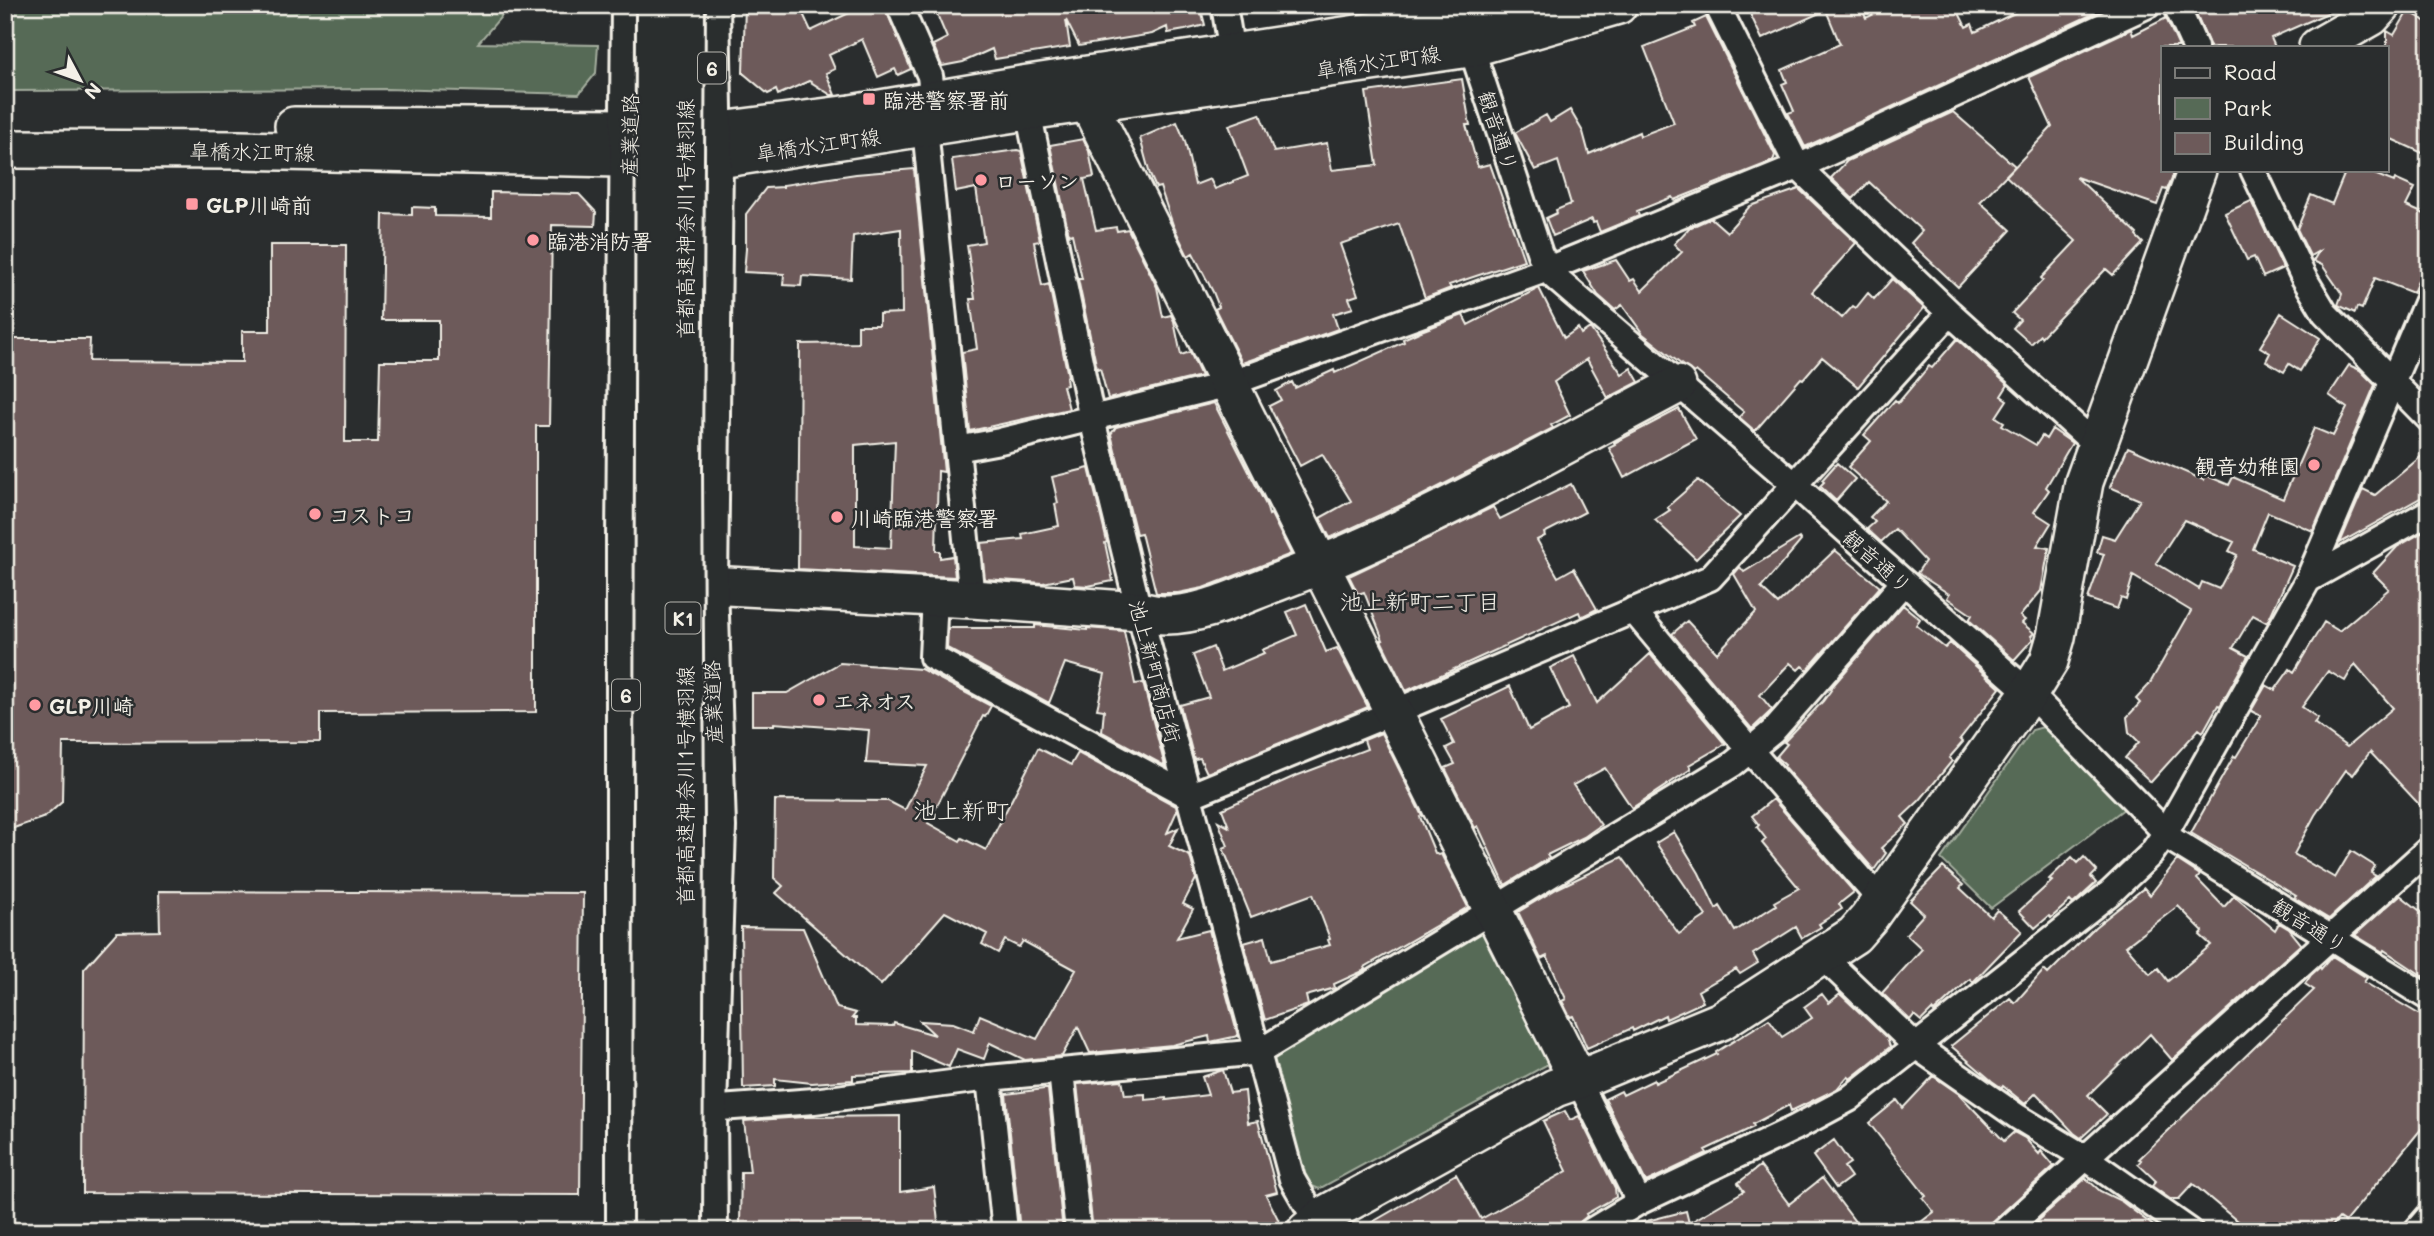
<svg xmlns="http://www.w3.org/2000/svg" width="2434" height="1236" font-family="Mali,'Klee One',sans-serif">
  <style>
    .green { fill: #566a56; stroke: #a5ae9f; stroke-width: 2 }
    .building { fill: #6d5a5a; stroke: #f4f1e8; stroke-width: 2; fill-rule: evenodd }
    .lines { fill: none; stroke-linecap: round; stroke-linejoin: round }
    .street-casing { stroke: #f4f1e8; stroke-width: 30 }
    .secondary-casing { stroke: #f4f1e8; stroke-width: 42 }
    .primary-casing { stroke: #f4f1e8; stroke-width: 44 }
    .street { stroke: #2a2d2e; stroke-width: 24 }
    .secondary { stroke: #2a2d2e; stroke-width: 37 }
    .primary { stroke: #2a2d2e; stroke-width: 38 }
    .highway-bridge-casing { stroke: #f4f1e8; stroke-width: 44; stroke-linecap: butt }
    .highway-bridge { stroke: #2a2d2e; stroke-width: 38 }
    .poi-dot { fill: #ff9aa2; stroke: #2a2d2e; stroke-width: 2.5 }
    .labels { text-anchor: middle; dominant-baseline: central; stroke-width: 5; stroke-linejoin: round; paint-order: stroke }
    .shield { fill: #2a2d2e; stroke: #b7b6b0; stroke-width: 2 }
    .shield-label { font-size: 19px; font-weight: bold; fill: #f4f1e8 }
    .street-label { font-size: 21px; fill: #f4f1e8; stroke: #2a2d2e }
    .poi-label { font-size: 21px; font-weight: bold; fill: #f4f1e8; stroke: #2a2d2e; text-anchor: start }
    .neighbourhood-label { font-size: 23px; fill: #f4f1e8; stroke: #2a2d2e }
    .quarter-label { font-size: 24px; fill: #f4f1e8; stroke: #2a2d2e }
  </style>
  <rect width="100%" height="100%" fill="#2a2d2e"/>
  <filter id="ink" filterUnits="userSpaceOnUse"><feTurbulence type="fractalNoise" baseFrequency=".0143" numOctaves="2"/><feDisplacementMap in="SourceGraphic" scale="14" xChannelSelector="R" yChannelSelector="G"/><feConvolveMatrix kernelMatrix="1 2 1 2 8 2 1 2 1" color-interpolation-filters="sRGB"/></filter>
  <g filter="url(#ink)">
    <path class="green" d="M5,5h506l-33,38 120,2 -2,28 -17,21 -194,-5 -380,2z
      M2043,727l81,82 -133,99 -50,-49 91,-129z
      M1486,929l64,134 -231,126 -9,-4 -9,-14 -29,-108 6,-10z"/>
    <path class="building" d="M745,5h54l12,26 55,-26h18l27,64 -13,6 -3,-6 -17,8 -16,-38 -33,16 6,14 -9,4 9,22h-4l-22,-14 -31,14 -2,-5 -8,4 -25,-21z
      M933,5h276l-8,4 4,16 -20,5 -17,3 -1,-6 -15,7 -73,12 -13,-26 4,27 -75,12 -3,-10 -29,13 -21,4 -9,-21 14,-7z
      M1746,5h114l6,13 27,-13h62l11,22 6,-3 3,8 56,-27h74l1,3 -301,139 -17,-34 6,-2 -12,-27 5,-2 -5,-12 58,-26 -14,-34 -64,29z
      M2192,5h154l-75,33 4,9h-65z
      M2408,11l21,12v133l-42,-19v-106l7,4z
      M1706,17l69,138 -2,6 -99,39 -2,-3 -35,14 2,5 -39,16 -4,-10 -3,1 -1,-4 -39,17 -7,-18 11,-5 -1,-3 15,-6 -13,-43 -23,9 -20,-37 31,-18 4,7 20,-12 13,22 6,22 50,-22 1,4 34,-13 -30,-76 51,-20 -2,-4z
      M2166,18l13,29h-16v123l11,3 -7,17 -4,-1 -6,16 -81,-28 61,57 -1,2 7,7 -30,32 -7,-6 -65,68 -1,-2 -9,9 -18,-16 7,-8 -8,-7 31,-33 -2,-2 35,-37 -70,-65 46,-49 -23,-50 102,-48 2,6z
      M1462,79l8,46h-4l12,42 12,-3 34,96 -75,25 2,3 -26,10 -26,-74 -59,20 18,51 -9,3 4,10 -20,6 5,15 -96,34 -27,-54 4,-2 -6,-15 -20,-39 -5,3 -15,-31 -13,-38 -4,1 -6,-13 -10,-37 37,-16 8,19 10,44 15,-6 5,10 33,-13 -19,-51 31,-11 14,38 53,-9 5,27 45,-5 -11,-73z
      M1953,112l62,54 -35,36 31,28 -53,57 -47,-44 11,-12 -53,-49 -16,17 -22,-21 16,-17z
      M1083,139l6,12 5,26 -10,2 12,51 20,-3 1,4 11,-2 29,58 6,30 8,-2 3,6 7,34 9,-3 11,24 -93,23 -8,-31 -3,1 -19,-90h4l-10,-45 -3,1 -19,-90z
      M1017,150l4,1 19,90 -6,1 8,44 7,-2 19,92 -2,1 1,8 -4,1 6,23 -99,22 -8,-79 15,-3 -7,-50h5l-8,-54 17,-3 -8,-54 -20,4 -4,-33z
      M914,169l30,303 -6,-1 -2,80h4v7l13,-2 2,21 -157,-8 2,-225 58,-1v-18h21v-11l23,-1 -1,-84 -48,7 -2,43 -49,-3 -1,10 -18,-1 1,-11 -40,-2 2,-23v-35l20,-26 17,-1v-2l73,-11zM895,441l-4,107 -36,-2v-101z
      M2346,170h18l30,12 1,-3 20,9 -9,18 23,10v39l-16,38 -38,-15 -13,31 -5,-2 -2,6 -17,-8 4,-11 -20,-29 -9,-4 6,-10 -9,5 -13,-27 14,-34 21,9z
      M1799,189l57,54 -44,49 30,26 11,-12 3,2 12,-15 6,6 18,-20 32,29 -66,79 -36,-30 -19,22 -2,-1 -46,53 -16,-14 5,-5 -48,-41 -2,2 -12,-8 -39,-31 -21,-29 -7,5 -17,-15 -15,-24 33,-11 14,21 4,-2 8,12 40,-39 -8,-8 15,-16 22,-10 16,14 23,-26z
      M491,192l88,2 17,18 -1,14 -43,-1 -3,201h-13v286l-216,1v29l-257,1 -1,59 -17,15 -40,14v-492h85l-1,22 153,1v-31h28v-86h76l-1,197h33l2,-81h59v-41h-58l2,-106 29,1v-8l23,1v8l56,1z
      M2251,201l32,67 -20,9 -9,-20 -7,3 -22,-47z
      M1539,288l25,50 14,-10 3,6 9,-6 32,46 9,-6 8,14 -31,16 -21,-39 -33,23 16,33 -19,10 2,3 -132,68 -91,42 -10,-20 31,-17 -29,-47 -22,12 -31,-60 12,-6 -5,-9 16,-9 3,6 39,-18 1,3 69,-31 -1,-3 18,-8 42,-16 5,10z
      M2281,313l39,25 -20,33 -11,-7 -5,8 -18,-11 4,-8 -10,-6z
      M1957,339l51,46 -7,11 6,4 -11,17 8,5 -2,3 34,20 6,-9 4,3 6,-10 20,14 -26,44 3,3 -15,22 17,11 -14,23 12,2 -8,43 -21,25 5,4 -3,3 12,10 -3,3 2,3 -19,21 -45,-40 3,-5 -25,-17 2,-4 -32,-21 8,-12 -30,-32 -14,13 -14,-13 8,-7 -5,-5 16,-16 -38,-34 23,-26 -7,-6 31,-35 3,3 31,-37 3,2z
      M2349,365l11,5 15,15 -62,146 -45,-19 -15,37 40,17 -24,53 -3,3 -13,-7 -20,33 15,8 -28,50 -2,-1 -15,27 -4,-3 -48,53 -26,-24 14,-16 -10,-10 -2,-15 13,-14 -4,-4 13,-14 42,-74 -58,-35 -7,24 -5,-2 -4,11 -29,-10 16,-45 -7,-2 5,-17 13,4 25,-39 -30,-13 18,-40 75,33 2,-5 24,10 4,-8 50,22 31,-71 19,8 14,-28 -18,-13zM2184,520l50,22 -5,9 8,4 -18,34 -17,-7 -3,7 -43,-26z
      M1214,403l52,102 3,10 2,-1 20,40 -88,34 -25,5h-22l-15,-60 -5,1 -25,-100 5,-7z
      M1679,409l17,30 -72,39 -15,-30 6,-3 -1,-2z
      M2429,450v43l-89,50 23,-54 12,6z
      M1837,463l18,16 -19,22 -16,-15 4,-4 -2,-2z
      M1089,468l18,74 -2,1 8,38 -25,5 -13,-1 -2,-8 -30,6 -58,-4 -4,-36 42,-4 -1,-5 37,-8 -4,-22 3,-1 -6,-26z
      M1698,480l42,36 -44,43 -41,-39 15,-10 -3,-3z
      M1571,484l14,28 -41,21 1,3 -8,4 21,37 16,-9 23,41 -16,8 -2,-5 -173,79 -25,-51h2l-19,-48 -6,2 -9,-18 144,-69 7,12z
      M2423,532l6,5v131l-7,7 7,7v133l-59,-63 -17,23 -7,-5 -31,45 -21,39 41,24 16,-27 24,15 -4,7 5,3 -47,43 -35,-21 2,-2 -105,-63 43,-77 2,1 25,-41 -10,-5 15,-26 9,5 15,-21 4,3 30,-50 15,9 50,-42 -16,-16 24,-26zM2355,664l38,44 -46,39 -33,-24 4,-5 -16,-11 26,-36 17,10z
      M1799,538l2,3 -40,47 17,16 57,-54 45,37 -73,83 -5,-4 -4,4 -8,-7 -30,32 12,15 -20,19 -80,-95 15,-13 30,32 39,-41 -22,-38 6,-7 4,5z
      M1306,604l20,48 11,-4 31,59 -161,66 -7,-15 -6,1 -14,-54 29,-8 -16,-42 20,-8 9,24 42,-18 -2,-3 35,-15 -10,-23z
      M1903,605l17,14 -4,6 29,23 5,-5 50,45 -40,51 3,3 -14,16 3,3 -32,39 -18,17 6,7 -27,24 5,5 -12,17 -90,-103 1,-2 -9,-8 11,-13 -3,-2 39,-41 8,-11 -1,-1z
      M1035,625l52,5v-2l37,3 11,53 8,-1 22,83 -63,-34 2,-22 -7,-1 8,-35 -40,-11 -16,40 -102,-55 1,-20h87z
      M1650,654l75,90 -36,21 2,4 -59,39 -27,-40 -32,17 28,40 -17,12 -37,18 2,3 -44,27 -27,-59 -3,2 -30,-60 10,-4 -9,-16 8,-4 -13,-25 69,-33 19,44 40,-22 -19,-40 24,-12 23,47z
      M840,663l81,6 70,37 -6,11 -2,-1 -55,107 32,18 2,-3 24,12 52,-102 33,17 7,-12 98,53 1,5 -10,22 11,-5 -9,18 21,10 6,23 -13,25 10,5 -16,29 32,-8 29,106 -28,6 -1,-6 -37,9 -82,8 -12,-26 -16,29 -37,4 -35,-17 -6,16 -27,-10 -8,18 -37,-16v22l-59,2v5l-41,3 -37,-4v7l-32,2 -2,-161 62,1 34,80 19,5 -4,5h4v7l37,1 1,-3 41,12 -15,-14 33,2 21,8 6,-16 57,24 39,-69 -53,-29 -4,6 -14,-7 -7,13 -16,-9 5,-10 -42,-22 -64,73 -105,-92 7,-7 -9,-8 1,-78 113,1 17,9 22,-44 -61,-3 3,-33 -95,-7v2h-22v-32h35z
      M1381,733l41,83 -2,1 15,36 3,2 3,-1 27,53 -103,60 1,2 -3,2 -29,13 1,4 -29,8 2,9 -43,15 -21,-77 21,-6 6,24 59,-16 -2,-5 2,-1 -17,-45 -62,23 -28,-69 5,-2 -10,-25 11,6 -7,-18 71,-32 74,-28 -3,-9z
      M1773,799l81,93 -15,12 3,5 -23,15 2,3 -19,11 -6,-11 -43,27 5,9 -18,11 -4,-5 -38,22 5,11 -37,17 -1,-4 -32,16 -1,-3 -45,20 -14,-32 -3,1 -8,-16 4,-2 -19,-43 -6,3 -23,-47 40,-24 64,-31 57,77 27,-18 -50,-73 18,-11 25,41 17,36 4,-3 15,25 41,-26 -2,-3 25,-14 -37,-45 4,-4 -9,-12 2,-2 -7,-9z
      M2072,857l6,6 6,-6 13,14 -6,6 5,6 -23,21 -3,-3 -19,17 -2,-2 -14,12 -16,-17 33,-30 -3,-2z
      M2177,860l23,15 -3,4 27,28 10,-11 41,34 4,-7 10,6 12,15 -129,116 -22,-26 -62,61 19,19 -26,24 -7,-5 -38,-40 -11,11 -22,-18 -1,2 -10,-7 -41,-35 59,-48 5,5 29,-33 4,4 47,-47 49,-39 6,7zM2178,906l25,25 -3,4 11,10 -43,36 -10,-13 -8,6 -24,-28z
      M1943,867l20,18 -3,3 31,29 6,-7 25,21 -49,51 -3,-3 -36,33 -2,-2 -11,11 -7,-6 -4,5 -28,-27 40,-44 -16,-15 18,-20 -14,-13z
      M159,891l424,2 -3,302 -497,-2 1,-224 33,-37 43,-1z
      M2400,895l29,23v62l-45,-30 -1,2 -28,-17z
      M2332,956l35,22 -3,4 65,38v94l-5,5 3,3 -82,100 -6,-4 -11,13h-79l-56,-47 -14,15h-9l-18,-13 4,-5 -18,-17 3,-4 -2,-1 175,-169 -9,-6 6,-9 9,-8 1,2z
      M1822,994l7,9 11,-9 47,44 3,9 -40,32 -2,-3 -11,13 -46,22 -2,-6 -36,19 1,3 -49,23 2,3 -61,29 -41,-83 16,-8 2,4 31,-15 1,3 62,-29 -1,-2 53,-33 13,18 30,-19 -8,-11z
      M1223,1070l7,23 15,-2 3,32 10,-2 19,71 -11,3 15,30 -12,6h-176l-16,-147 45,-4 3,15 20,-1v6l21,-2v2l42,-5 -6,-18z
      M1933,1076l26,18 45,47 10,-9 11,6 14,16 2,-3 13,15 -72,65h-73l25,-19 -11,-14 3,-2 -57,-73 28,-23 6,8z
      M1044,1089h4l15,142h-43l-14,-137z
      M1565,1111l5,9 9,-4 36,72 1,9 -30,17 1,2 -9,8 -12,7h-209l99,-57 25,45 86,-48 -24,-50z
      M900,1116v76l34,-5 5,44h-146v-4l-53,-2 1,-53h9l-6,-51 59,-4z
      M1834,1140l16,23 -6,4 7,10 -15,11 -23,-32z
      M1760,1166l29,38 33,-26 40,53h-226l-1,-7 51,-13 3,12 55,-32 -6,-8z
      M2086,1178l14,13 21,10 39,30h-116l-8,-9z"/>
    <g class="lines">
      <defs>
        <path id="street" d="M899,5l31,71 3,24 -8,28 47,471
          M1224,5l8,48
          M1717,5l81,162 152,146 146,132
          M2176,5l19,42
          M1467,35l73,219 14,23 241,208 234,208 145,148 255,157
          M1028,111l64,308 47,192 153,568 30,52
          M2253,170l51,108 21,35 104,106
          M957,449l43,-8 229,-57 319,-115 250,-102 350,-162
          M2308,580l121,-68
          M935,597l-3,60 257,139 205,-84 316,-134 240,-265
          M1633,610l116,139 132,152
          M1822,956l95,91 101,70 68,41 104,73
          M1061,1071l17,160
          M989,1078l16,153
          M1578,1080l61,122
          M707,1109l107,-8 175,-23 270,-26 474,-288 39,-32 131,-149
          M1591,1231l48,-29 156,-74 54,-29 261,-206 41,-39 15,-22 142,-252 121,-284
          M2004,1231l425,-382
          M2416,1231l13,-15"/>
        <path id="secondary" d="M2318,47l53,-30 11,-12
          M1089,104l489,976
          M294,126l336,2 83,4 138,-18 171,-29 440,-67 53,-13
          M5,149l234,1 474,10 315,-49 442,-63 148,-43
          M708,585l264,14 167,12c9,2 18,4 27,4 38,0 76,-20 111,-33 139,-52 269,-128 400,-197
          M1306,1231l19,-16 230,-127 23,-8 143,-59 133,-86 14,-16 161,-226 20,-32 7,-24 28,-155 113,-312"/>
        <path id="primary" d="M626,1231v-692l5,-534
          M708,1231l-1,-122 9,-282 -8,-242 5,-425 -3,-155"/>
      </defs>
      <use href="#street" class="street-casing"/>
      <use href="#secondary" class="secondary-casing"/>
      <use href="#primary" class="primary-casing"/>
      <use href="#street" class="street"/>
      <use href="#secondary" class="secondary"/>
      <use href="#primary" class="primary"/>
      <defs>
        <path id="highway-bridge" d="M653,1231l3,-1226
          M682,1231l2,-405 -2,-357 3,-464"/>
      </defs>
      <use href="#highway-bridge" class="highway-bridge-casing"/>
      <use href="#highway-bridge" class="highway-bridge"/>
    </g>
  </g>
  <g class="poi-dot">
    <rect x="862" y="92" width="14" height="14" rx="3.5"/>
    <circle cx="981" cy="180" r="7"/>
    <rect x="185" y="197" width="14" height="14" rx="3.5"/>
    <circle cx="533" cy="240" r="7"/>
    <circle cx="2314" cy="465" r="7"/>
    <circle cx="315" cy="514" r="7"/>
    <circle cx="837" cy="517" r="7"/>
    <circle cx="819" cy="700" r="7"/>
    <circle cx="35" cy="705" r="7"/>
  </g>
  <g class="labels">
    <g class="shield">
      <rect x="698" y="52.5" width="28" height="31" rx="5"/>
      <rect x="665.5" y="602.5" width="35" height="31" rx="5"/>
      <rect x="612" y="679.5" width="28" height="31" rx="5"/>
    </g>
    <g class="shield-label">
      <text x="712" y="68">6</text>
      <text x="683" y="618">K1</text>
      <text x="626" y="695">6</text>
    </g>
    <g class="street-label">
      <text transform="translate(1378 61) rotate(-8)">皐橋水江町線</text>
      <text transform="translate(1499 131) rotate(72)">観音通り</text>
      <text transform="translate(629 135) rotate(-89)">産業道路</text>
      <text transform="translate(818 144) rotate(-8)">皐橋水江町線</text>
      <text transform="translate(252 151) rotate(1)">皐橋水江町線</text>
      <text transform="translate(684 219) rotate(-90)">首都高速神奈川1号横羽線</text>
      <text transform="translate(1878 561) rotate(42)">観音通り</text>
      <text transform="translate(1156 671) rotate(75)">池上新町商店街</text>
      <text transform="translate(712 702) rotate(-92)">産業道路</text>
      <text transform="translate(684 786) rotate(-90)">首都高速神奈川1号横羽線</text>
      <text transform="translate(2310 925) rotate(32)">観音通り</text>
    </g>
    <g class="poi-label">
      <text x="883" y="99">臨港警察署前</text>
      <text x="995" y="180">ローソン</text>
      <text x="206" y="204">GLP川崎前</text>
      <text x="547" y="240">臨港消防署</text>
      <text x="2300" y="465" text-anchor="end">観音幼稚園</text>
      <text x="329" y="514">コストコ</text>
      <text x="851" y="517">川崎臨港警察署</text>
      <text x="833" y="700">エネオス</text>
      <text x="49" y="705">GLP川崎</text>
    </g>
    <g class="neighbourhood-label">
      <text x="1420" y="601">池上新町二丁目</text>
    </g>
    <g class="quarter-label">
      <text x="961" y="809">池上新町</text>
    </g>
  </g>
  <rect width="2434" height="1236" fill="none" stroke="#2a2d2e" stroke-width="28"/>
  <rect x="14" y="14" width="2406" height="1208" fill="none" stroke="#f4f1e8" stroke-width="2.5" filter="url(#ink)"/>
  <rect x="2161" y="46" width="228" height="126" fill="#2a2d2e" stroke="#7b7b78" stroke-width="2"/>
  <rect x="2175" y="68" width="35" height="10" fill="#2a2d2e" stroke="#7b7b78" stroke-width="2"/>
  <text x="2224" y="80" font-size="21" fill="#f4f1e8">Road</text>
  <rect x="2175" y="98" width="35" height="21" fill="#566a56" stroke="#7b7b78" stroke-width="2"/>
  <text x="2224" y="116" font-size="21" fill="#f4f1e8">Park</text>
  <rect x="2175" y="133" width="35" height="21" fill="#6d5a5a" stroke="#7b7b78" stroke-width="2"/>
  <text x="2224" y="150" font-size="21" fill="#f4f1e8">Building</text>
  <g transform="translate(80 80) rotate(131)" stroke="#2a2d2e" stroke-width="5" paint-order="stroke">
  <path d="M0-5L12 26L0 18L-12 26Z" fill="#f4f1e8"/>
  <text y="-10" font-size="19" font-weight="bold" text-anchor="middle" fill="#f4f1e8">N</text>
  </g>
</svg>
